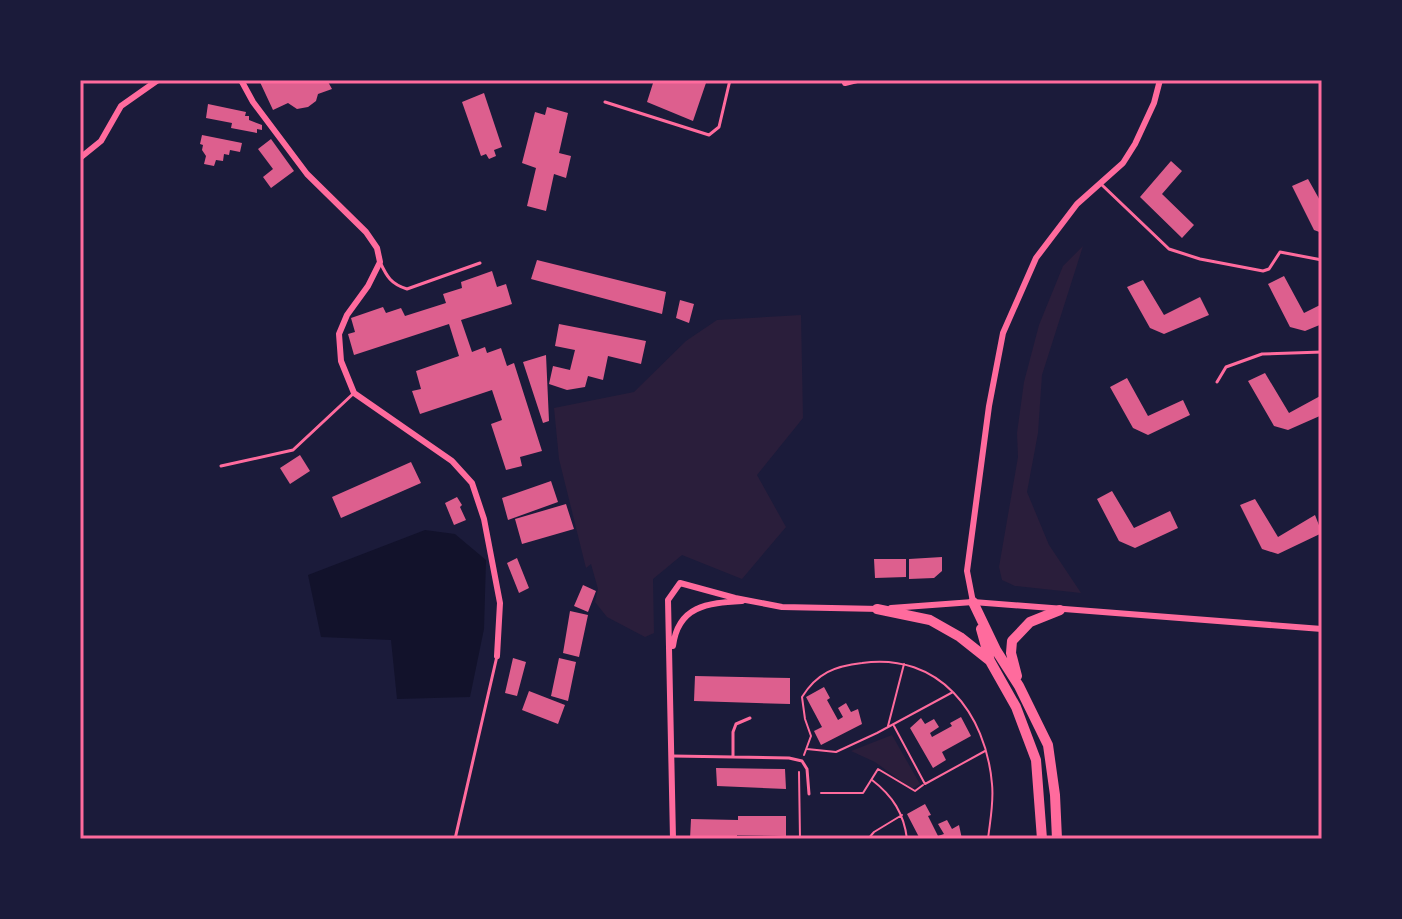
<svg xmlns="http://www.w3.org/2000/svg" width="1402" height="919" font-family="Spectral,serif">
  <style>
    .green { fill: #2a1e3b }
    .water { fill: #12122b }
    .building { fill: #dd5f8e }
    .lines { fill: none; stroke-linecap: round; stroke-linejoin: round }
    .path { stroke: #ff6b9d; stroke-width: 2 }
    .service { stroke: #ff6b9d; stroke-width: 3 }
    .minor { stroke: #ff6b9d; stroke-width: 6 }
    .trunk { stroke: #ff6b9d; stroke-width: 10 }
    .neatline { fill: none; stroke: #ff6b9d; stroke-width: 3 }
  </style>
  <rect width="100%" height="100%" fill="#1b1b3a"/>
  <path class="green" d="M1083,246l-41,129 -4,58 -11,59 22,53 32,48 -66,-7 -13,-6 -3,-13 19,-110 -1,-24 7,-51 15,-57 24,-59z
    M801,315l2,103 -46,57 29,52 -44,52 -60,-24 -29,24 1,54 -9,4 -38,-20 -12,-15 3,-13 -7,-25 -5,4 -27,-109 -5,-51 80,-16 52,-51 31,-21z
    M892,735l28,49 -8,5 -37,-27 -24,-11z"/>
  <path class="water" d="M425,530l30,4 31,26 -2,69 -14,68 -73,2 -6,-59 -70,-3 -13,-62z"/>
  <path class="building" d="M259,80h68l5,9 -14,5 -2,7 -8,6 -11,2 -9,-6 -15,7z
    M654,80h53l-14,41 -46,-19z
    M484,93l18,54 -8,3 2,6 -7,3 -3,-5 -5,2 -19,-54z
    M208,104l38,8 -1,4h4v4l13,5v5l-5,-1v4l-26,-5 1,-5 -26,-5z
    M547,107l21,6 -9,40 12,3 -5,22 -12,-4 -8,37 -19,-5 9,-38 -14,-5 13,-51 10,3z
    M202,135l40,8 -2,9 -10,-2 -1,5 -5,-1 -1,7 -7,-1 -2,6 -10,-2 2,-8 -4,-6 1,-5 -3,-1z
    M271,139l23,32 -23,17 -8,-11 10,-8 -15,-20z
    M1171,161l11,10 -20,23 32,31 -12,13 -42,-41z
    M1308,179l14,25v29l-8,-3 -22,-44z
    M537,260l129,32 -4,22 -131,-35z
    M492,271l5,16 9,-3 6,20 -51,16 11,32 13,-5 2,6 14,-5 6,18 7,-3 28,88 -22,6 2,9 -16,4 -15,-46 11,-4 -10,-30 -72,24 -8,-23 9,-2 -5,-18 43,-15 -10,-32 -95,31 -6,-21 7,-2 -4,-14 32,-11 3,6 15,-5 4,8 41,-13 -3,-9 19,-6 -1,-6z
    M1284,276l20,37 18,-9v20l-17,7 -15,-4 -22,-43z
    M1143,280l21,35 36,-18 9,18 -45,19 -14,-6 -23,-41z
    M680,300l14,4 -5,19 -13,-5z
    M559,324l87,17 -5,23 -33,-8 -5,24 -15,-4 -3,11 -18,3 -18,-6 4,-18 17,4 5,-20 -20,-4z
    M546,355l3,66 -6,2 -20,-61z
    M1265,373l24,40 33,-18v20l-34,15 -14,-4 -26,-45z
    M1127,378l21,38 35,-16 7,15 -42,20 -15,-7 -23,-41z
    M300,455l10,16 -20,13 -10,-16z
    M411,462l10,21 -80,35 -9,-21z
    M551,481l7,21 -50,18 -6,-22z
    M1112,491l22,37 36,-17 8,17 -43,20 -16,-7 -22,-42z
    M457,497l5,8 -2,2 6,13 -12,5 -9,-22z
    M1255,499l23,38 37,-22 7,18 -44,21 -16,-5 -22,-44z
    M566,504l8,25 -52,15 -7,-25z
    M942,557v14l-8,7 -25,1v-20z
    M517,558l12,30 -10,5 -12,-30z
    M874,559h32v18l-31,1z
    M583,585l13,6 -8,21 -14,-6z
    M570,611l18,4 -9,42 -16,-4z
    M513,658l13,4 -9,34 -12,-3z
    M559,658l17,4 -8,39 -17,-5z
    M695,676l95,2v26l-96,-3z
    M824,687l6,11 -3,2 11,20 5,-3 -5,-9 8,-5 5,9 7,-3 4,15 -41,21 -7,-14 8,-4 -16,-30z
    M529,691l36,14 -7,19 -36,-14z
    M961,717l10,19 -29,16 4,8 -13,8 -23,-40 11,-10 4,6 9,-5 5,8 -9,6 2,4 20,-11 -2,-3z
    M716,768l69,1 1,20 -69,-3z
    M925,804l6,11 -3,1 10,20 6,-2 -6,-10 9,-4 5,9 7,-4 3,14h-42l-13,-25z
    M738,816h48v20l-49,-1v4h-47l1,-20 47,1z"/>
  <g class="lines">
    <path class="path" d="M888,726l16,-62
      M894,726l31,58 60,-33
      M807,749l29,3 41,-19 76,-41
      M804,755l7,-19 -6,-17 -3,-22c15,-24 33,-31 60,-34 77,-11 124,50 130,121 2,18 -2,37 -4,55
      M799,772l1,67
      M872,780c21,16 32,34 35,59
      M821,793h42l15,-24 37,22 8,-6
      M868,839l6,-7 28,-17"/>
    <path class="service" d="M605,102l104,33 10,-8 11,-47
      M1102,185l67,64 31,10 63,12 6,-2 11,-17 42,8
      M380,262c7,15 11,22 27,27l73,-26
      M1217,382l9,-15 36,-13 60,-2
      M221,466l72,-16 61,-57
      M673,756l116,2 13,3 5,8 2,25
      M733,757v-25l3,-8 14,-6
      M455,839l42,-183"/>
    <path class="minor" d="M241,80l12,22 54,72 59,58 11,16 3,14 -12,24 -21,29 -8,19 2,27 13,32 98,68 20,22 12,36 16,84 -3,53
      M845,83l12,-3
      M80,158l21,-17 20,-35 37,-26
      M973,602l-6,-31 22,-165 14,-73 33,-75 41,-54 46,-41 12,-19 19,-41 6,-23
      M891,608l82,-6 349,27
      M673,646c5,-40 34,-43 69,-45
      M673,839l-5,-239 12,-17 55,15 47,9 98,2"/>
    <path class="trunk" d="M973,602l23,48 23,36 29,59 7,50 2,44
      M877,609l53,11 30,17 29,23
      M981,629l9,32 26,46 20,53 6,79
      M1017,676l-6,-23 1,-12 18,-19 30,-12"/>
  </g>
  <rect width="1402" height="919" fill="none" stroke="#1b1b3a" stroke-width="164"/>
  <rect x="82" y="82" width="1238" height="755" class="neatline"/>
</svg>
